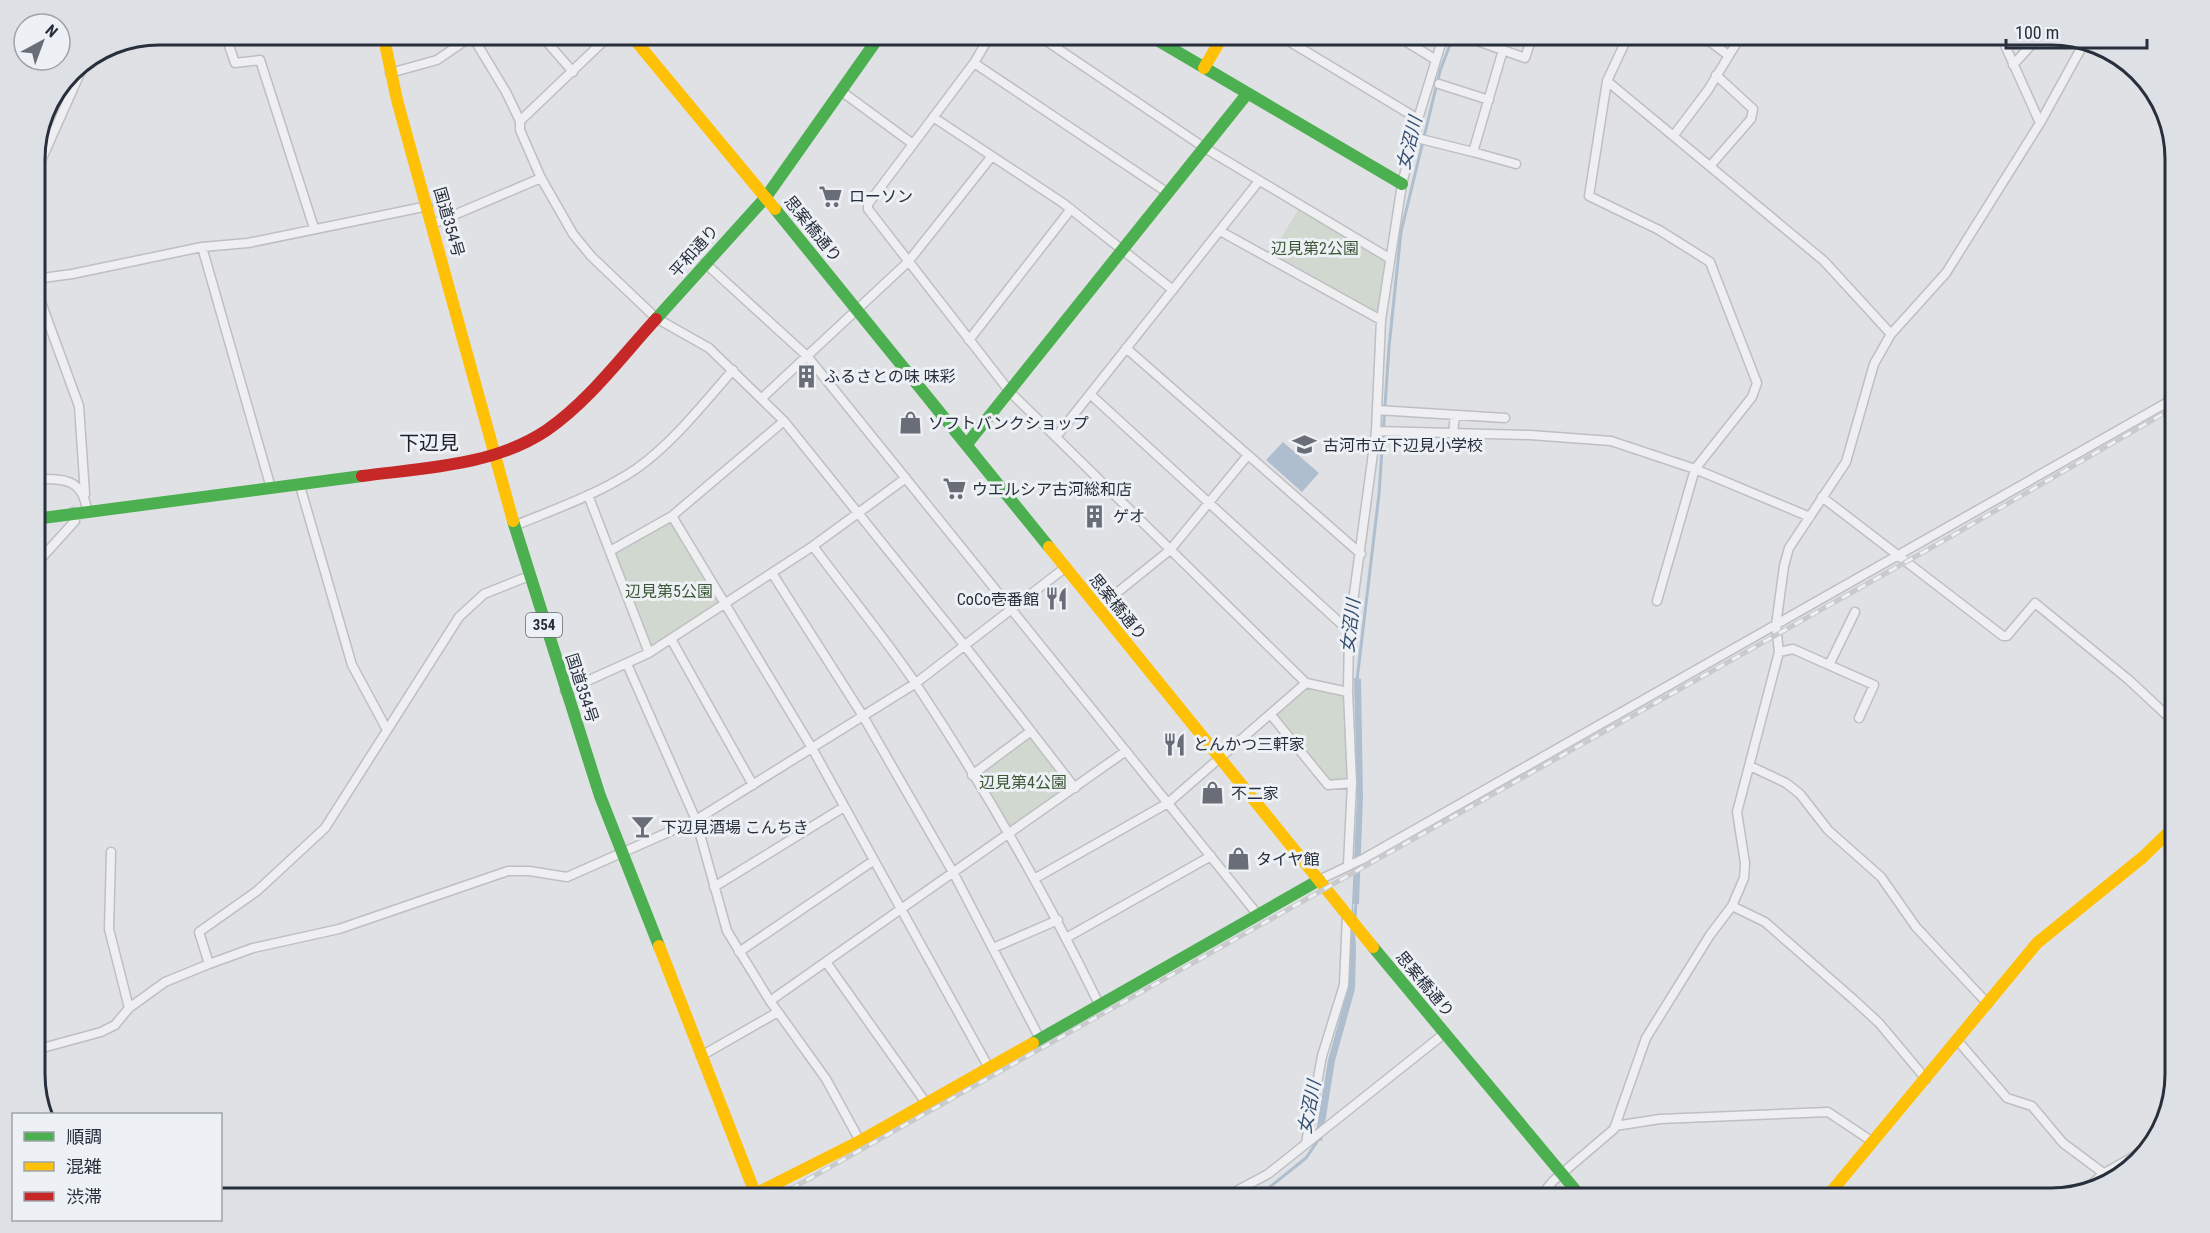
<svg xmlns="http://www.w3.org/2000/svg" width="2210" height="1233" font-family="'Roboto Condensed','Noto Sans JP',sans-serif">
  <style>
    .green { fill: #d0d8d0 }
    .water { fill: #afbece }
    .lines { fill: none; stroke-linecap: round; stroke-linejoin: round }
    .stream { stroke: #afbece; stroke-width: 3 }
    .street-casing { stroke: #bdbfc2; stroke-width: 11 }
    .street { stroke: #efeff1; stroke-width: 8 }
    .fast { stroke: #4caf50; stroke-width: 12 }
    .slow { stroke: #ffc107; stroke-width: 12 }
    .jam { stroke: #c62828; stroke-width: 12 }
    .rail-casing { stroke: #c8cacc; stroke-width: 5 }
    .rail { stroke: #edf0f4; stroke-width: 3; stroke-dasharray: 9; stroke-linecap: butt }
    .labels { text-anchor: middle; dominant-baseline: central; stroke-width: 6; stroke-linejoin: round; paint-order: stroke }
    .shield { fill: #edf0f4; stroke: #636973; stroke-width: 1.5 }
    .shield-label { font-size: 15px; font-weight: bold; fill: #282f3c }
    .poi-label { font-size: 16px; fill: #282f3c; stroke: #edf0f4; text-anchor: start }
    .street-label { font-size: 16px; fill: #282f3c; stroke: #edf0f4 }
    .park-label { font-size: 16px; fill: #3c5736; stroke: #edf0f4 }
    .water-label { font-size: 18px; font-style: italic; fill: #344e6e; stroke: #edf0f4 }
    .quarter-label { font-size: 20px; fill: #1a202d; stroke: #edf0f4 }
    .rim { fill: none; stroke: #282f3c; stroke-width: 3 }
  </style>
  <rect width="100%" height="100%" fill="#dfe1e4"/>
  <path class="green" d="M1301,205l88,53 -8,62 -112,-62z
    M672,516l53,87 -76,50 -39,-102z
    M1306,683l42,9 4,91 -24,2 -57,-70z
    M1031,731l44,57 -66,47 -37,-60z"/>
  <path class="water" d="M1283,442l36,31 -17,19 -36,-32z
    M1354,678l7,1 2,118 -4,107h-6l3,44 -1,41 -20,72 -13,80 -7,-2 13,-79 20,-71 9,-192z"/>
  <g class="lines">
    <path class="stream" d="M1357,680l22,-186 10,-147 12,-115 39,-161 14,-37
      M1355,920l1,-20
      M1256,1198l50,-40 13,-19"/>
    <defs>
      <path id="street" d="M225,34l10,29 25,-3 54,168
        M471,34l35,58 14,29v9l21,48 32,56 18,22 65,62 53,30 75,73 181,225 110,142
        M540,34l33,38
        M991,34l-17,29 -106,141v5l142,183 296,291 42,9
        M1036,34l169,114 184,110
        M1277,34l141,85
        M1394,34l42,26
        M1458,34l67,24 8,-24
        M1629,34l-22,47 -18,115 70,34 51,32 47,121 -5,14 -57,72 -38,132
        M1700,34l28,21
        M2000,34l40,89
        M1503,50l-30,102 43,12
        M974,63l194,130
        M2013,65l28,-31
        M390,73l47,-13 35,-24
        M1607,81l217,180 67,73
        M1439,84l50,16
        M841,91l72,53
        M933,117l130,86 110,87
        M520,121l91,-87
        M1674,135l34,-45 34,-56
        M1413,137l60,15
        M1711,165l40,-46 2,-10 -37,-34
        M35,174l50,-112
        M433,224l108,-46
        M1220,231l161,89
        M202,247l69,241
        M705,263l102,93 451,559
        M35,279l37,-5 130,-27 46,-4 180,-37
        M35,286l44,120 6,88
        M969,340l102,-131
        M1126,348l235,206
        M1090,394l259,237
        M762,398l146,-136 84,-106
        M1377,410l128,8
        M1376,431l154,4 81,6 84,28 115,48
        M1453,433l2,-18
        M1056,437l203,-256
        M35,479c29,0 47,-1 52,31
        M300,486l52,179 34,63
        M588,495l61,158
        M1822,497l181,139h4l28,-33 94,77 46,43
        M672,516l140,232 177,320
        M514,526c41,-17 85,-32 122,-57 37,-26 67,-65 97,-99
        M813,546c34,46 71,91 103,138 68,102 129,210 183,320
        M610,551l62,-35 112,-95
        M35,565l40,-44 -2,-9
        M772,573l91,143 91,158 85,163
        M1098,608l72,-58 78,-95
        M671,639l82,146
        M1779,652l14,-3 81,36 -15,33
        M627,664l69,156 31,111 43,70 56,78 34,62
        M1829,665l26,-53
        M565,691l84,-38 164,-107 93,-68
        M1271,715l57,70 24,-2
        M1750,766l36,17 14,11 28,36 53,47 35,50 72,77
        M972,775l59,-44
        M111,852l-2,77 20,79
        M1348,865l4,-82 -4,-91 1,-61 27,-200 5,-111 21,-136 16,-65 26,-85
        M1034,879l134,-76 138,-120
        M1319,880l44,-21 812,-461
        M714,887l130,-80
        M1732,906l33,16 88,77 26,24 47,56
        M1066,938l145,-82
        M993,948l65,-28
        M739,952l134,-91
        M826,962l100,141
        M209,964l-10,-32 58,-41 68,-63 134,-211 25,-23 45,-18
        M770,1001l356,-250
        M35,1036l4,12
        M1958,1041l49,57 25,8 31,37 51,38
        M35,1050l66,-18 14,-7 14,-17 36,-26 44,-18 44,-16 86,-19 169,-58h21l38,6 129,-57 220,-137 150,-116
        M701,1056l77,-44
        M1615,1126l45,-7 168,-7 45,30
        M1306,1143l16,-87 22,-71 3,-70
        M2086,1189l17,-15 42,-24
        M1223,1198l45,-24 177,-141
        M1539,1198l14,-17 61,-52 32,-91 64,-103 22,-29 12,-28 1,-15 -8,-51 42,-160 -3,-27 8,-59 5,-18 57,-86 28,-98 17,-30 55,-61 94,-150 44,-80"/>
    </defs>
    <use href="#street" class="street-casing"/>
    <use href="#street" class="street"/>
    <path class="fast" d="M1147,34l255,150
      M775,209l274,338
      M656,319l110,-122 115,-163
      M967,444l280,-350
      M35,519l327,-43
      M513,521l87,275 59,150
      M1373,947l209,251
      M1033,1043l286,-163"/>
    <path class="slow" d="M383,34l14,66 116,421
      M630,34l145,175
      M1204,68l20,-34
      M1049,547l324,400
      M659,946l98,252
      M755,1194l105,-53 173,-98
      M1826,1198l211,-255 106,-86 32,-31"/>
    <path class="jam" d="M362,476c61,-8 132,-10 185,-46 42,-29 75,-74 109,-111"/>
    <defs>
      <path id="rail" d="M775,1198l1154,-649 246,-142"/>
    </defs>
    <use href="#rail" class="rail-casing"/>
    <use href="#rail" class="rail"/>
  </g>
  <defs>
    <symbol id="supermarket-bare" viewBox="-9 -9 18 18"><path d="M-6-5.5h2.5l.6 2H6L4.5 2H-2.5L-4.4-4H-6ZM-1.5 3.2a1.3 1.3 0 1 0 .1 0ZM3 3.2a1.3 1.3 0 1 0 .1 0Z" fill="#686d77" stroke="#edf0f4" stroke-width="2.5" paint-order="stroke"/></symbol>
    <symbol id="building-bare" viewBox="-9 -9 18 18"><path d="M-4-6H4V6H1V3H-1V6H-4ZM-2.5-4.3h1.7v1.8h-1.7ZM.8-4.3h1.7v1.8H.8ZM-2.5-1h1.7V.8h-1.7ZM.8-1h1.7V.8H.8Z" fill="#686d77" stroke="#edf0f4" stroke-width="2.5" paint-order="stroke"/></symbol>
    <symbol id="shop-bare" viewBox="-9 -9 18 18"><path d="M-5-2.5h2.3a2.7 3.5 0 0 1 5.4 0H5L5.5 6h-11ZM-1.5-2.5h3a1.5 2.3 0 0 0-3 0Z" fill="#686d77" stroke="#edf0f4" stroke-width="2.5" paint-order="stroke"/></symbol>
    <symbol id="school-bare" viewBox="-9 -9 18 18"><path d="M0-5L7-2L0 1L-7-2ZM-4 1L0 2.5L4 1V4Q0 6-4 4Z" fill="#686d77" stroke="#edf0f4" stroke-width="2.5" paint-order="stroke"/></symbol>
    <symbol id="restaurant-bare" viewBox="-9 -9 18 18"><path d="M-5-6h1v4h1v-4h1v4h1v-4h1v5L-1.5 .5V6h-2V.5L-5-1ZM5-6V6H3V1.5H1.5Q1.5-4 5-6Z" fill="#686d77" stroke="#edf0f4" stroke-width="2.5" paint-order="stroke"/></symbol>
    <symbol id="bar-bare" viewBox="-9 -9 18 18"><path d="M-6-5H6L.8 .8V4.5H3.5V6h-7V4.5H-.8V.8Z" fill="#686d77" stroke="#edf0f4" stroke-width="2.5" paint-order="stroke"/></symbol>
  </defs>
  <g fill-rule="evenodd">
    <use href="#supermarket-bare" x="814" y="180" width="33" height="33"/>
    <use href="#building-bare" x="790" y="360" width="33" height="33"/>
    <use href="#shop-bare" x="894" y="406" width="33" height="33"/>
    <use href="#school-bare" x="1288" y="428" width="33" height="33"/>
    <use href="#supermarket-bare" x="938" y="472" width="33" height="33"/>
    <use href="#building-bare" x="1078" y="500" width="33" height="33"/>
    <use href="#restaurant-bare" x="1040" y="582" width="33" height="33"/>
    <use href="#restaurant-bare" x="1158" y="728" width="33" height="33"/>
    <use href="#shop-bare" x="1196" y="776" width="33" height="33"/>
    <use href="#bar-bare" x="626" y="810" width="33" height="33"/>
    <use href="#shop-bare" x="1222" y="842" width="33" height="33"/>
  </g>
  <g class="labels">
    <rect class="shield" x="526" y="613" width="36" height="24" rx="4.5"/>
    <g class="shield-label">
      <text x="544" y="625">354</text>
    </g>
    <g class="poi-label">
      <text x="849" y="196">ローソン</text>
      <text x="824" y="376">ふるさとの味 味彩</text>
      <text x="928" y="423">ソフトバンクショップ</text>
      <text x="1323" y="445">古河市立下辺見小学校</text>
      <text x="972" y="489">ウエルシア古河総和店</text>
      <text x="1113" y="516">ゲオ</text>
      <text x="1039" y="599" text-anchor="end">CoCo壱番館</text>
      <text x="1193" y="744">とんかつ三軒家</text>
      <text x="1231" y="793">不二家</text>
      <text x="661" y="827">下辺見酒場 こんちき</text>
      <text x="1256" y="859">タイヤ館</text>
    </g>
    <g class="street-label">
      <text transform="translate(449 222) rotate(74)">国道354号</text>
      <text transform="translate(813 229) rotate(51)">思案橋通り</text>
      <text transform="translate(694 251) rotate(-48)">平和通り</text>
      <text transform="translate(1118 607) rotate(51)">思案橋通り</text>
      <text transform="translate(582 688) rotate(72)">国道354号</text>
      <text transform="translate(1425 984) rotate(50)">思案橋通り</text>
    </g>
    <g class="park-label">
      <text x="1315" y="248">辺見第2公園</text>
      <text x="669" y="591">辺見第5公園</text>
      <text x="1023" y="782">辺見第4公園</text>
    </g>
    <g class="water-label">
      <text transform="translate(1409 143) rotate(-76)">女沼川</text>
      <text transform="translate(1350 626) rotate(-83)">女沼川</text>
      <text transform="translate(1309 1107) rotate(-79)">女沼川</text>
    </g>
    <g class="quarter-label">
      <text x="429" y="443">下辺見</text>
    </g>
  </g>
  <path d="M0 0H2210V1233H0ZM159 45H2051A114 114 0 0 1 2165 159V1074A114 114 0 0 1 2051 1188H159A114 114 0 0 1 45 1074V159A114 114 0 0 1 159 45Z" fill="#dde1e5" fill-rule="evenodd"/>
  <path class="rim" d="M159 45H2051A114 114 0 0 1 2165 159V1074A114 114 0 0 1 2051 1188H159A114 114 0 0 1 45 1074V159A114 114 0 0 1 159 45Z"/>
  <rect x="12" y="1113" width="210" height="108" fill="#edf0f4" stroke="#9ea3aa" stroke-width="1.5"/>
  <rect x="24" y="1132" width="30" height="9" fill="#4caf50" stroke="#9ea3aa" stroke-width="1.5"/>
  <text x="66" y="1143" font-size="18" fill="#282f3c">順調</text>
  <rect x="24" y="1162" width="30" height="9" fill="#ffc107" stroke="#9ea3aa" stroke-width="1.5"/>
  <text x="66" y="1173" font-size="18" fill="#282f3c">混雑</text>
  <rect x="24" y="1192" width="30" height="9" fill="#c62828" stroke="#9ea3aa" stroke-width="1.5"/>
  <text x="66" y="1203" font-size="18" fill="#282f3c">渋滞</text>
  <g transform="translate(42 42) rotate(41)"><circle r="28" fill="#edf0f4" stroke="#9ea3aa" stroke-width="1.5"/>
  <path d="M0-4.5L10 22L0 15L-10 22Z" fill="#686d77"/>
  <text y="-9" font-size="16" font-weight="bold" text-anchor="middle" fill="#282f3c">N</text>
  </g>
  <path d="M2006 39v9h141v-9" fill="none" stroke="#282f3c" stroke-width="3"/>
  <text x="2015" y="39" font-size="18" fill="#282f3c" stroke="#edf0f4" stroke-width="4.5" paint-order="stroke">100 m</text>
</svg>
